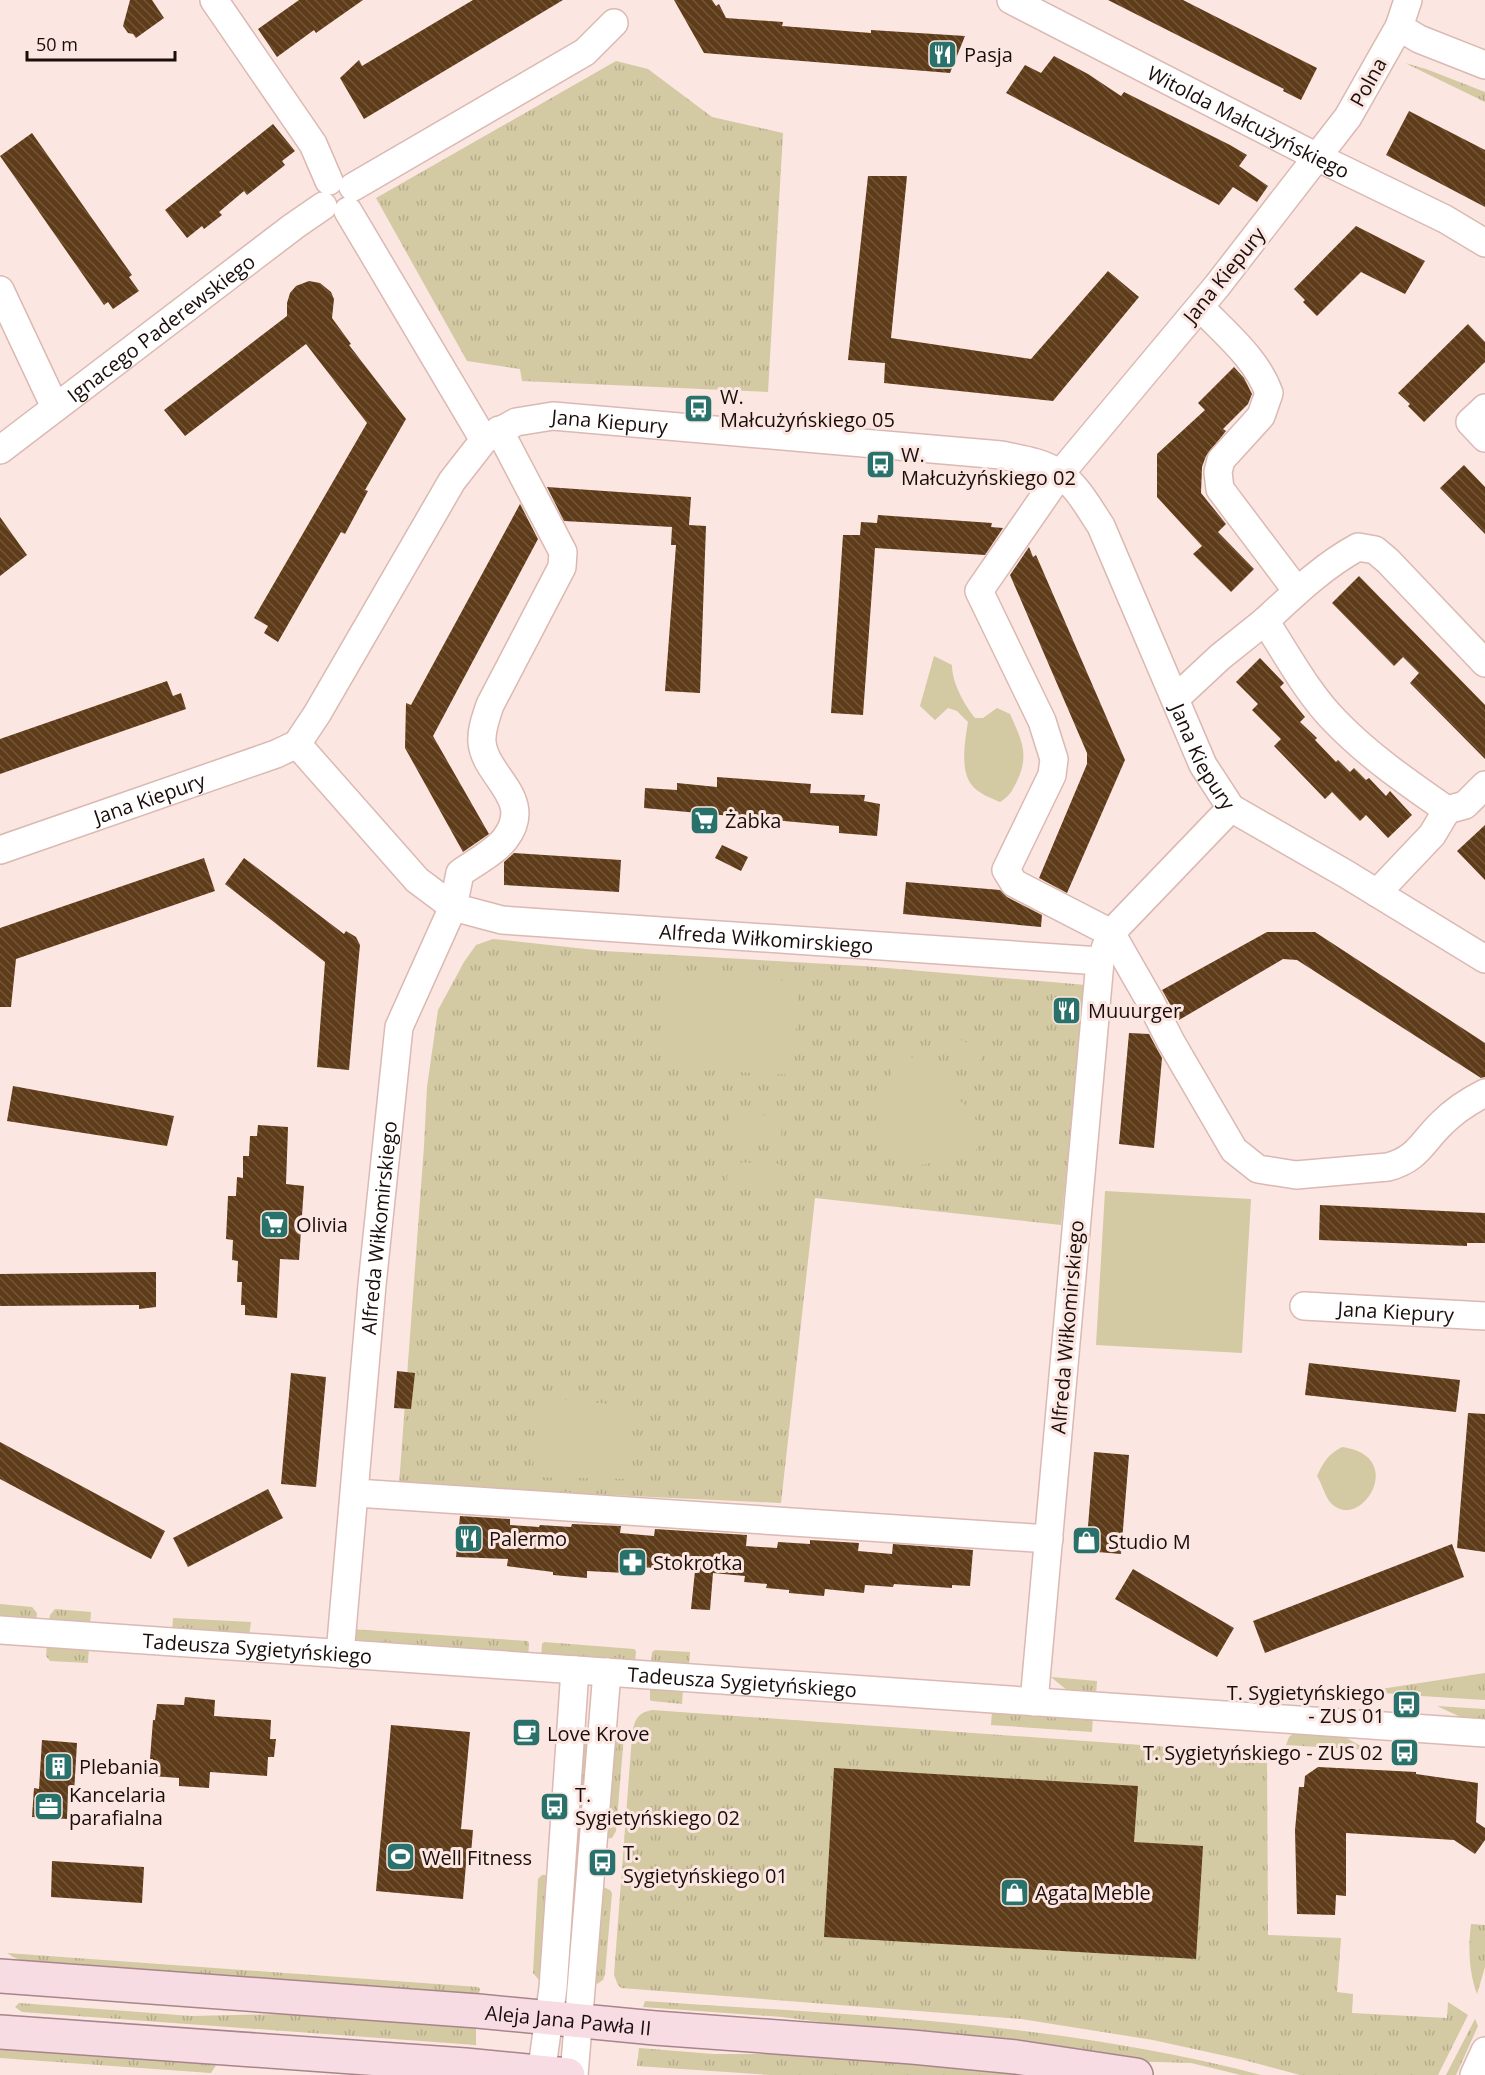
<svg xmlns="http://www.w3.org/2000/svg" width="1485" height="2075" font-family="'Open Sans',sans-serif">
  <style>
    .grass { fill: url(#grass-tufts) }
    .park { fill: #d3c9a3 }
    .building { fill: url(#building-back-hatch) }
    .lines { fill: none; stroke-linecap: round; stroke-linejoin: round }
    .minor-casing { stroke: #dbb9b2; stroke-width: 30 }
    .major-casing { stroke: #a8848b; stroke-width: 36 }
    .minor { stroke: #fff; stroke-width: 27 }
    .major { stroke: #f8dce3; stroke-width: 33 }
    .labels { text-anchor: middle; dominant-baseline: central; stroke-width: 6; stroke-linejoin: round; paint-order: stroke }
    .poi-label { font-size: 20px; fill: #1a0e0c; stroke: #fbe6e1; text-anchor: start }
    .street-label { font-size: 20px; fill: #1a0e0c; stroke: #fbe6e1 }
  </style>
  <defs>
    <pattern id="grass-tufts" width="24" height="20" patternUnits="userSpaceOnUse" patternTransform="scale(1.5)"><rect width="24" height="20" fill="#d3c9a3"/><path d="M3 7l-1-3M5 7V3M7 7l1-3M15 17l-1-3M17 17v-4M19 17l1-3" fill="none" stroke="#b5ab8b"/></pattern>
    <pattern id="building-back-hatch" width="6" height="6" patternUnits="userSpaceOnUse" patternTransform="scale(1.5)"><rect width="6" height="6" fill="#5f3c19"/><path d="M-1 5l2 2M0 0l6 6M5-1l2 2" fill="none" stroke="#715538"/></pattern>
  </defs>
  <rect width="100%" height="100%" fill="#fbe6e1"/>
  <path class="grass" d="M616,61l32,8 64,48 71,16 -15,259 -246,-11 -2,-12 -53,-8 -91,-163z
    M1405,63l21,6 59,23v10z
    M493,939l111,12 259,15 223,19 -25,240 -246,-27 -34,305 -382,-18 25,-339 3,-59 11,-77 26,-48 12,-17z
    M0,1604l32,3 5,6 -1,9 -36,-5z
    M55,1609l36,3 -1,14 -41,-3 1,-8z
    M173,1618l78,4 -2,15 -77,-5z
    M351,1629l177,12 1,3 -1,13 -169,-14 -6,-6z
    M544,1642l90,7 2,2 -1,13 -94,-6 1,-14z
    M47,1644l42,3 -1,16 -38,-2 -4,-5z
    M655,1650l35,2 -1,15 -38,-2 1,-13z
    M1485,1673v27l-64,-4v-4l-21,-2 -1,4 -50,-3 2,-2 23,1z
    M1051,1677l46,4 -1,15 -27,-4z
    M650,1686l33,2 -1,16 -30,-3 -2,-1z
    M1437,1706l48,3v14l-18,-3z
    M652,1710l615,44 1,181 73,3 -4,54 16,2 -1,19 95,5 1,-16 20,13 -30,60h-138l-56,-15 -91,-20 -132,-21 -400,-31 -3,-3 -4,-10 18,-239c2,-14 4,-23 20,-26z
    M992,1711l101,6 -1,15 -101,-7z
    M581,1728l11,1 -22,253 -5,-1z
    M613,1732l11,3 -8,96 -4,7 -8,1z
    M1295,1732l48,4 25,14 -82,-5 3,-8z
    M542,1875h7l-7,101 -3,4 -6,-7 5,-94z
    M601,1886l9,4 2,3 -7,81 -2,6 -6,4 -3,-6z
    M1471,1924l14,1v42l-8,27c-8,-22 -9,-46 -6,-70z
    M7,1953l471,34 2,2 -1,5 -448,-31 -16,-5z
    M645,2001c205,14 415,21 616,74h-20l-50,-12 -67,-2 -342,-44 -139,-10z
    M19,2003l173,13 92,-2 192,14v17l-454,-33 -7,-5z
    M1475,2019l3,7 -22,49h-10z
    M0,2046l218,16 -7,11 -211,-15z
    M639,2048l74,6h123l222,21h-287l-134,-9z"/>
  <path class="park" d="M934,656l18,9c0,18 12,39 23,53h8l14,-10 13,6c11,25 20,40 7,67 -5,10 -7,15 -17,21 -9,-4 -23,-9 -29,-18 -11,-15 -6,-44 -3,-62l-11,-11 -9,-3 -13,12 -15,-14z
    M668,974l130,7 -4,94 -130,-7z
    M948,1033l31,16 4,4 -1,5 -8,8 -10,-1 -10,-10 -11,-3 -3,-11 2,-5z
    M904,1046l6,6 4,12c15,4 27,15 41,22l1,12 20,15 -1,6 9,5 6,14 -3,5 -8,3 -8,11h-12l-9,-4 -22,11 -8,1 -12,-14 -15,-1 -12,-5 -4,-15 4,-18 -8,-6c2,-17 4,-19 19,-28l-3,-19 8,-12z
    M730,1114l52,2 -1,28 -52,-2z
    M728,1162l52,2v24l-53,-2z
    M1105,1191l146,8 -9,154 -146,-8z
    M541,1398l91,8 -5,73 -95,-2z
    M1342,1447c68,9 17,88 -12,55 -5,-6 -8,-18 -13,-26 6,-13 11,-22 25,-29z"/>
  <path class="building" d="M130,0h22l12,18 -28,20 -3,-4 -5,-1 -5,-7z
    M299,0h64l-47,33 -2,-3 -37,27 -19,-28z
    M473,0h90l-199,119 -24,-41 19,-18 3,6z
    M674,0h38l4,6 3,-2 7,14 57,4 -1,4 89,7v-3l94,6 -15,37 -246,-20z
    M1108,0h75l134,68 -16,32 -18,-9 1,-2z
    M1054,56l34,18 33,22 3,-4 106,53 17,10 -8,11 29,20 -11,16 -24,-15 -14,18 -213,-112 19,-28 16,8z
    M1409,111l76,39v57l-99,-52z
    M273,124l22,27 -13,10 3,4 -38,30 -3,-4 -25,21 3,3 -18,14 -2,-3 -15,12 -22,-28z
    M32,133l100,142 -3,2 10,14 -26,18 -5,-7 -4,3 -104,-149z
    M868,176h39l-16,162 140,21 77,-88 31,26 -86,104 -169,-18 1,-20 -37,-3z
    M1356,226l69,35 -20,33 -44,-22 -44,44 -14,-14 2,-2 -11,-11z
    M309,281l11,2 11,9 3,7 -2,19 19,26 -2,1 57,74 -41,71 3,1 -23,43 -4,-2 -63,110 -14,-9 4,-7 -14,-8 113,-195 -61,-79 -121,92 -21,-26 123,-94v-13l3,-10 6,-7z
    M1468,324l17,18v20l-61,60 -16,-16 2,-2 -12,-11z
    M1234,367l10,11 8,16 -4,10 -25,25 3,2 -20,25 -4,11 -1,26 25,31 -8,8 36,37 -23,23 -38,-38 9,-8 -45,-49v-43l48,-44 -7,-7z
    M1464,465l21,22v47l-45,-46z
    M547,487l144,10 -2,28 17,1 -6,167 -35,-2 11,-146h-5l1,-18 -108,-6z
    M520,504l18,35 -105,197 56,98 -26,18 -58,-104 1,-45 5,2z
    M878,515l114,8 -1,4 12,1 -18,27 -110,-7 -12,167 -32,-2 12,-178h17l1,-13 16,1z
    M0,517l27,38 -27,21z
    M1029,547l4,10 3,-2 89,205 -58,133 -28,-15 48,-114v-11l-77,-178z
    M1359,576l126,129v54l-75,-76 9,-10 -16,-16 -9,9 -62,-63z
    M1260,658l24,25 -4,4 25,30 -5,5 17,16 -2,2 21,22 2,-2 12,12 4,-4 12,12 3,-2 17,18 4,-5 22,24 -24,23 -22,-23 -6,6 -28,-29 -7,7 -51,-53 7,-7 -29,-29 6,-6 -22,-22z
    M167,681l6,15 8,-3 5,16 -186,65v-35z
    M717,777l94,7 -1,9 55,2 -1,6 16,3 -3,32 -38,-3v-7l-195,-18 1,-20 32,2v-7l40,4z
    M1485,825v55l-28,-29z
    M722,845l26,12 -7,14 -26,-13z
    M514,853l107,7 -2,32 -115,-7v-23z
    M204,858l11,33 -199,68 -5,48h-11v-79z
    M244,858l100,76 2,-3 10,6 4,8 -1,10 -10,115 -32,-3 8,-105 -100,-78z
    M906,882l94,8 7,7 35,18 -1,12 -138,-13z
    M1267,932h48l170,111v34l-4,1 -184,-118 -14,-1 -104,61 -17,-30z
    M1129,1033l20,1 13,24 -8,90 -35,-4z
    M13,1086l161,30 -7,30 -160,-25z
    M258,1125l30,2 -2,57 18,2 -5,74 -19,-1 -3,59 -32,-3v-10h-4l1,-23h-5l1,-21 -6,-1 1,-20 -7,-1 2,-43h8l1,-19 6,1v-22h6l1,-20h7z
    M1320,1205l165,8v30h-18v3l-148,-6z
    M156,1272v35l-17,2v-4l-139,1v-32z
    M1309,1363l151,17 -4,32 -151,-17z
    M397,1371l18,2 -4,36 -17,-1z
    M291,1373l35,4 -10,110 -35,-3z
    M1468,1413l17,1v138l-28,-4z
    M0,1442l165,89 -14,28 -151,-80z
    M1094,1452l35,3 -8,99 -35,-3z
    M268,1489l15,29 -95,49 -15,-29z
    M460,1516l50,3v6l29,2 1,-2 31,2 1,-3 49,2 -1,7 34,3 1,-7 92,6 -1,11 31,2 1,-6 32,2v-4l49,3 -1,8 34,3 1,-10 80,6 -3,36 -18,-1v3l-58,-4 -1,3 -28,-2 -1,8 -39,-4 -1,7 -35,-3v-3l-23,-2 1,-4 -23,-2 1,-6 -32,-3 -3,37 -19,-1 4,-38 -68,-5 -1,7 -39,-2v7l-34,-3v-3l-46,-6 1,-7 -52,-2z
    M1452,1544l12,33 -199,76 -12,-32z
    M1133,1569l101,59 -17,29 -102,-58z
    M185,1697l30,3 -1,16 57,4 -1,19h6l-2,18h-6l-1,19 -57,-4 -1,16 -30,-2v-8l-27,-2 1,-17h-3l3,-39h2l2,-16 27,1z
    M391,1725l79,7 -9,97 12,1 -3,35 -4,-1 -3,35 -87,-8z
    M42,1740l35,3 -3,50h-6l-1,26 -35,-2 2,-29 5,1z
    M1318,1767l98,5v2l62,9 -2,39 9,6v12l-10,14 -21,-14 -108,-7v63l-10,-1 -1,20 -38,-1 -2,-84 4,-43h5l1,-11z
    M834,1768l304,18 -4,56 69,4 -7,113 -372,-22z
    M52,1861l92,6 -2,36 -91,-6z"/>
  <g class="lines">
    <defs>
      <g id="minor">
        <path d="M214,0l99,144 16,37"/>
        <path id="s1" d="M1011,0l306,157 128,62 40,24"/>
        <path d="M1408,0l-9,27 -51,90 -131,169 -157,188 -81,117 63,130 12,38 -2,16 -46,95 8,13 97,50 39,68 21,41 63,108 24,19 38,6 92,-8c30,-8 34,-25 54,-44 13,-13 27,-22 43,-30"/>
        <path d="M1399,27l20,12 66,26"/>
        <path d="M353,187l232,-135 29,-29"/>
        <path d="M348,211l136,229"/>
        <path d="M0,290l55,117"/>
        <path d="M1200,307c25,26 57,52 69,86l-8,23 -40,44 -3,12 2,17 77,102"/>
        <path d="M1485,408l-15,14 15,16"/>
        <path id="s2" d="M0,450l294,-224 29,-20"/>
        <path d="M1265,621c29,-27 58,-55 93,-74l17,3 13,11 97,102"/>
        <path d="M1175,699l45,-42 45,-36c22,33 42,72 71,101 33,34 72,61 111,88l-15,25 -55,58"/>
        <path d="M297,744l120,136 36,27 7,-34c13,-9 35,-21 45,-34 31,-40 -20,-62 -23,-97 -1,-12 4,-25 8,-37l72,-138 1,-15 -64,-122"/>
        <path d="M1447,810l18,-5 20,-20"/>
        <path id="s3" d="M0,850l276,-96 21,-10 20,-30 135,-233 32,-41 32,-18 37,-6 448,39c20,4 42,7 59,19 18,13 29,34 41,52l102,239 28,43 115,66 139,85"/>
        <path d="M1105,949l6,-16 120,-125"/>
        <path id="s4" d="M1304,1306l181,10"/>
        <path d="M356,1493l693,46"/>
        <path id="s5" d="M0,1630l1485,103"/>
        <path id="s6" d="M340,1654l32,-369 27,-258 54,-120 49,13 598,41 -66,741"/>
        <path d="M541,2075l12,-87 22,-318"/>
        <path d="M574,2075l33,-403"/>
        <path d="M1474,2075l11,-24"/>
      </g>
      <g id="major">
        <path id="s7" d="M0,1976l478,35 177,17 257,19 104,10 120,18"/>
        <path d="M0,2032l465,33 103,10"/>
      </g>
    </defs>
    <use href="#minor" class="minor-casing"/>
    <use href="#major" class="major-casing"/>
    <use href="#minor" class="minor"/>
    <use href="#major" class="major"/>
  </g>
  <defs>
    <symbol id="restaurant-square" viewBox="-11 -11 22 22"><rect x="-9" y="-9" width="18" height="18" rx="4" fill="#29726b" stroke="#fbe6e1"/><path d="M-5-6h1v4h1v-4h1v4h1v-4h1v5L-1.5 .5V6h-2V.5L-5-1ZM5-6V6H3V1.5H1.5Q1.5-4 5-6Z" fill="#fff"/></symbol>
    <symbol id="bus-square" viewBox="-11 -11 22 22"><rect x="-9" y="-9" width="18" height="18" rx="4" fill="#29726b" stroke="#fbe6e1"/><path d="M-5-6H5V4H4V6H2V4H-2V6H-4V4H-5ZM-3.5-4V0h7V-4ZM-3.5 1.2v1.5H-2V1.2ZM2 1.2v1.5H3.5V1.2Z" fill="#fff"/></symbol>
    <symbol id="supermarket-square" viewBox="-11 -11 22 22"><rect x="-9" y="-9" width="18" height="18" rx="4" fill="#29726b" stroke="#fbe6e1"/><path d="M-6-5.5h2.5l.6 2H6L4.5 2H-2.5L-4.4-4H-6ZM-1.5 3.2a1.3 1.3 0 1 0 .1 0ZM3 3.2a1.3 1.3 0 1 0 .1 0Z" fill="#fff"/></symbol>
    <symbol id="shop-square" viewBox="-11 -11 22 22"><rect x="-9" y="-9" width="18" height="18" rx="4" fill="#29726b" stroke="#fbe6e1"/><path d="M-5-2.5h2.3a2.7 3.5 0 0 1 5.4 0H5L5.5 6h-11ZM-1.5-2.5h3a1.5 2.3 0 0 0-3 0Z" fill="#fff"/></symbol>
    <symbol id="pharmacy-square" viewBox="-11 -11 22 22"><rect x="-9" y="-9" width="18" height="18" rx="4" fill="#29726b" stroke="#fbe6e1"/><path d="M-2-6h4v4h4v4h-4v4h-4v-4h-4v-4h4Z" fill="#fff"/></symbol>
    <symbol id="cafe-square" viewBox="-11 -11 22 22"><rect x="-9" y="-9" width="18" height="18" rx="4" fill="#29726b" stroke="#fbe6e1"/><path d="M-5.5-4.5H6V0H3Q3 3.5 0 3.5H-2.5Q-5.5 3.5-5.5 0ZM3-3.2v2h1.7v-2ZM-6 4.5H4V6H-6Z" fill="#fff"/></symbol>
    <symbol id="building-square" viewBox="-11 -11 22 22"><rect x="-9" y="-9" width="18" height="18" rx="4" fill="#29726b" stroke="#fbe6e1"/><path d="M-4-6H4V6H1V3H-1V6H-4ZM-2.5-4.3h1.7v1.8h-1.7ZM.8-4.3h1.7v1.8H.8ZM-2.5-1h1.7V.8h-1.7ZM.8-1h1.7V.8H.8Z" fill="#fff"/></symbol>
    <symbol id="office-square" viewBox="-11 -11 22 22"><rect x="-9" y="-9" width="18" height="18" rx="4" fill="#29726b" stroke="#fbe6e1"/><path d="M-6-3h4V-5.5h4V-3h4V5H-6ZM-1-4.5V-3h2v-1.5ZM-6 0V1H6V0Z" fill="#fff"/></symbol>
    <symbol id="stadium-square" viewBox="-11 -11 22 22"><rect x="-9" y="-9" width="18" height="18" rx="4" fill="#29726b" stroke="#fbe6e1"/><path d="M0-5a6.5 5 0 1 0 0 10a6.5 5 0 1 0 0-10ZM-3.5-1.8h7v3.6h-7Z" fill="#fff"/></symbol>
  </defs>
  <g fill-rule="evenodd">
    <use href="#restaurant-square" x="926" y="38" width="33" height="33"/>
    <use href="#bus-square" x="682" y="392" width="33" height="33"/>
    <use href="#bus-square" x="864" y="448" width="33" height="33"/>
    <use href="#supermarket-square" x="688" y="804" width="33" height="33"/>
    <use href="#restaurant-square" x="1050" y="994" width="33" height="33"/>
    <use href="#supermarket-square" x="258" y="1208" width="33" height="33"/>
    <use href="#restaurant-square" x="452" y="1522" width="33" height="33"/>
    <use href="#shop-square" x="1070" y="1524" width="33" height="33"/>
    <use href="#pharmacy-square" x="616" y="1546" width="33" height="33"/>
    <use href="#bus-square" x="1390" y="1688" width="33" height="33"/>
    <use href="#cafe-square" x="510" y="1716" width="33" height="33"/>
    <use href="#bus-square" x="1388" y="1736" width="33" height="33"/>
    <use href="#building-square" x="42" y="1750" width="33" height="33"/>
    <use href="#office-square" x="32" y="1790" width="33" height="33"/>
    <use href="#bus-square" x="538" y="1790" width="33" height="33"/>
    <use href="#stadium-square" x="384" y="1840" width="33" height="33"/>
    <use href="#bus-square" x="586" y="1846" width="33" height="33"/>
    <use href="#shop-square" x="998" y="1876" width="33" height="33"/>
  </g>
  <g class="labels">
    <g class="poi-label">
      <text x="964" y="54">Pasja</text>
      <text x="720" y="396">W.<tspan x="720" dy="23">Małcużyńskiego 05</tspan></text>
      <text x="901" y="454">W.<tspan x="901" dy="23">Małcużyńskiego 02</tspan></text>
      <text x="725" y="820">Żabka</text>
      <text x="1088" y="1010">Muuurger</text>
      <text x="296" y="1224">Olivia</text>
      <text x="489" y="1538">Palermo</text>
      <text x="1108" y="1541">Studio M</text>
      <text x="653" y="1562">Stokrotka</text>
      <text x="1385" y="1692" text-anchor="end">T. Sygietyńskiego<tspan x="1385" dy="23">- ZUS 01</tspan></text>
      <text x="547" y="1733">Love Krove</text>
      <text x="1383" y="1752" text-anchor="end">T. Sygietyńskiego - ZUS 02</text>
      <text x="79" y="1766">Plebania</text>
      <text x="69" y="1794">Kancelaria<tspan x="69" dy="23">parafialna</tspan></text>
      <text x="575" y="1794">T.<tspan x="575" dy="23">Sygietyńskiego 02</tspan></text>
      <text x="623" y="1852">T.<tspan x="623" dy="23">Sygietyńskiego 01</tspan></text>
      <text x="422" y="1857">Well Fitness</text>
      <text x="1035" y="1892">Agata Meble</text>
    </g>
    <g class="street-label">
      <text transform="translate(1368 82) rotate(-61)">Polna</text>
      <text stroke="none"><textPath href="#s1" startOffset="267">Witolda Małcużyńskiego</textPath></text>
      <text transform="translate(1224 275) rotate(-51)">Jana Kiepury</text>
      <text stroke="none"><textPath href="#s2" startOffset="202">Ignacego Paderewskiego</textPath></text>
      <text stroke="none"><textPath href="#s3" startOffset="804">Jana Kiepury</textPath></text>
      <text stroke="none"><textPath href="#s3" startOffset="1578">Jana Kiepury</textPath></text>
      <text stroke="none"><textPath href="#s3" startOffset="158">Jana Kiepury</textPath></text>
      <text stroke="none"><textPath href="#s6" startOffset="1077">Alfreda Wiłkomirskiego</textPath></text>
      <text stroke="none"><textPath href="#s6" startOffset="428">Alfreda Wiłkomirskiego</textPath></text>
      <text stroke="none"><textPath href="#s4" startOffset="92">Jana Kiepury</textPath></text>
      <text transform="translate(1067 1327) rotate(-85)">Alfreda Wiłkomirskiego</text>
      <text stroke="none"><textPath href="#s5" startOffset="258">Tadeusza Sygietyńskiego</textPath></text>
      <text stroke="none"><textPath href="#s5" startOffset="744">Tadeusza Sygietyńskiego</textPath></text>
      <text stroke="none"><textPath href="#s7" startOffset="570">Aleja Jana Pawła II</textPath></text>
    </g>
  </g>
  <path d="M27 51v9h148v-9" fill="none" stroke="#1a0e0c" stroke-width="3"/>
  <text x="36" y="51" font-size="18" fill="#1a0e0c" stroke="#fbe6e1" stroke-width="4.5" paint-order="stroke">50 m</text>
</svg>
